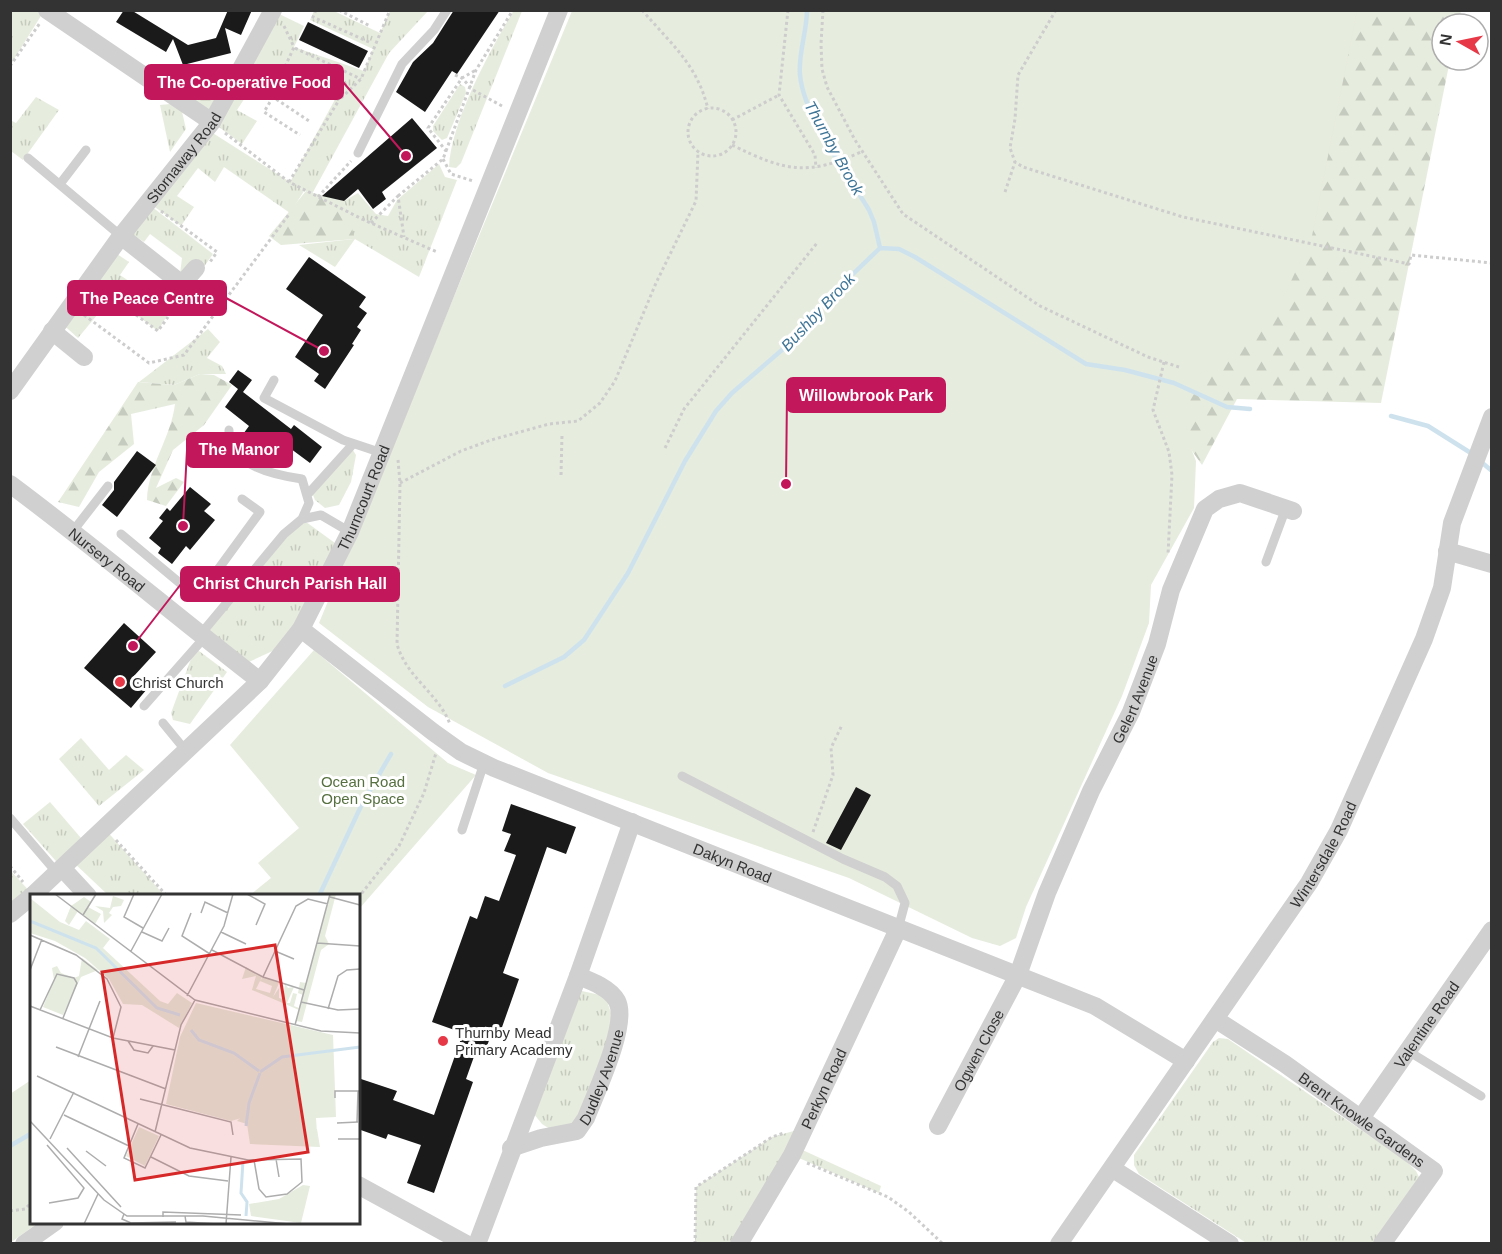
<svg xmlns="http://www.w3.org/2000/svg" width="1502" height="1254" font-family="Helvetica,sans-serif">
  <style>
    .grass { fill: url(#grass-tufts) }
    .forest { fill: url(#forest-firs) }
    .park { fill: #e6ecde }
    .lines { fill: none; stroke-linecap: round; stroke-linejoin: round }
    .stream { stroke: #cee2ee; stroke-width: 4.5 }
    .building { fill: #1a1a1a }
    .path { stroke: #cdcdcd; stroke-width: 3; stroke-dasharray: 3 3; stroke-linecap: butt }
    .service { stroke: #d0d0d0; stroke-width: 9 }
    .minor { stroke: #d0d0d0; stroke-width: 18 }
    .poi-dot { fill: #e63846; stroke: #fff; stroke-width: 2 }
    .labels { text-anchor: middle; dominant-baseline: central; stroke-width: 6; stroke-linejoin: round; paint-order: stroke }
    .street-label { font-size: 15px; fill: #333; stroke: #fff }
    .poi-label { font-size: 15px; fill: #333; stroke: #fff; text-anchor: start }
    .park-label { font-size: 15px; fill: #56703f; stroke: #fff }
    .water-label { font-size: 16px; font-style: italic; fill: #3f7597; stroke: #fff }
    .inset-river { fill: none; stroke: #cee2ee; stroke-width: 3 }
    .inset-road { fill: none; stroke: #adadad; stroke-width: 1.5 }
    .view { fill: #d62828; fill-opacity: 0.15; stroke: #d62828; stroke-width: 3 }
    .inset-edge { fill: none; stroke: #333; stroke-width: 3 }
    .leader { fill: none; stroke: #c2185b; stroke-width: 2 }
    .callout-dot { fill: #c2185b; stroke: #fff; stroke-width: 2 }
    .callout { fill: #c2185b; stroke: #c2185b; stroke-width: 2 }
    .callout-label { font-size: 16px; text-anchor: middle; font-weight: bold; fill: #fff }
  </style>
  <defs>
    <pattern id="grass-tufts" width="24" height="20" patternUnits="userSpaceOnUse" patternTransform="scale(1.5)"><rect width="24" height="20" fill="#e6ecde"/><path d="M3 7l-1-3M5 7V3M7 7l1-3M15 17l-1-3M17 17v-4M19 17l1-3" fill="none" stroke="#c6cbbf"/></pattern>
    <pattern id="forest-firs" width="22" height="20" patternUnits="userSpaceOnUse" patternTransform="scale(1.5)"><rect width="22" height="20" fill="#e6ecde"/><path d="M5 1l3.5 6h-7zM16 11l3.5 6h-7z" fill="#c6cbbf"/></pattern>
  </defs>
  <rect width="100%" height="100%" fill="#fff"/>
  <path class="grass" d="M514,10l8,1 -61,152 -5,5 -7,-1c2,-45 41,-117 65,-157z
    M11,11h33l-33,53z
    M273,11l31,15 -10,21 70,24 9,-22 -63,-29 4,-9h20l46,22 10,-22h38l-39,42 -77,141 -12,-6 4,3 -14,22 -66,-46 -9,15 -17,-14 -21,28 17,11 -13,19 -33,-24 60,-72 82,52 48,-88 -54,-25 -9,21 -19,-9 -19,29 20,11 -15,23 -30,-22z
    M460,84l5,3 1,6 -19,45 -5,2 -9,-9v-5z
    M36,97l23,13 -36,50 -12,-9 -1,-31 6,3z
    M180,103l6,26 -16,23 -10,-47z
    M439,164l6,13 12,3 -38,97 -64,-38 -20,28 -36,-22 55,-6 -10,-38 14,-8 18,21 12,2 9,-16z
    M147,203l66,51 -10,14 -23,6 2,-16 -32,-24 -6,8 -18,-12z
    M111,250l18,12 -9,13 34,23 9,-10 3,17 6,2 -14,24 -46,-34 -34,41 -19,-17z
    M208,329l12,13 -13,16 15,8 4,8h-26l-26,11 -35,-3z
    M351,447l5,8 -5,27 -12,23 -14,3 -10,-8 -4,-10z
    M302,519l37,27 -49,97 -50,23 -40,-31z
    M195,648l32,24 -37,52 -17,-4 -2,-7z
    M81,738l28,32 17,-15 18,15 -45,36 -40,-47z
    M50,802l37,43 17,-17 60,67h-56l-36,-34 -9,8 -40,-45z
    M10,870l23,25 -23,19z
    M573,989l27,6 7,6 7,21 -35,96 -7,7 -22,4 -8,-5 -13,-16z
    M1219,1038l9,1 176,120 12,12 4,8 -46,64 -126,1 -109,-70 -5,-9v-10l79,-113z
    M801,1129l-65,114 -41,1 1,-57 76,-50z
    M796,1147l85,39 -2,7 -87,-38z"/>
  <path class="forest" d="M1328,11h133l-3,13h-16v36h8l-69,343 -144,-4 -35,66 -48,-68z
    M243,68l-31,54 -65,-44z
    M306,191l38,10 11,38 -74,6 -12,-9z
    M200,374l14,1 18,10 -28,40 -31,25 -17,38 20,-10 8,4 -18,24 -19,-6c1,-34 24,-62 28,-96l-44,10 3,30 -35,28 -20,35 -21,-5 80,-120 36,3z"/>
  <path class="park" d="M572,11h785l-45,225 -26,56 -28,41 -28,25 -29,15 -16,36 2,29 9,23 -2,47 -43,77 -2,38 -27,73 -96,211 -10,31 -16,8 -28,-8 -123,-60 -301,-105 -120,-66 -109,-84z
    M314,650l134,113 28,12 -117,134 -1,-13 -108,-1 21,-17 -13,-15 41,-35 -69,-83z
    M31,1080l1,142 6,1 -28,20v-149z"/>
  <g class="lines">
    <path class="stream" d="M807,10c0,22 -9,43 -7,65 4,42 47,98 69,135l5,12 6,26
      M1391,416l37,10 46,29
      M1480,461l12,10
      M505,686l59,-29 20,-17 44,-67 57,-112 31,-50 16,-18 58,-50 14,-22 76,-73 19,1 16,8 171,107 39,6 49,13 53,24 23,2
      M319,896l43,-92 29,-50
      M10,1146l22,-13"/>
  </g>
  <path class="building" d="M124,10h7l57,35 28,-7 12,-28h24l-11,25 -16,-7 6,25 -48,12 -10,-26 -7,13 -50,-30z
    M454,10h46l-43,64 -5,-3 -27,41 -29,-20 17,-30 20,-19z
    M308,22l60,29 -9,17 -60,-28z
    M412,118l25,30 -55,44 4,7 -13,10 -15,-20 -14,12 -22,-5z
    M309,257l57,40 -7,10 8,6 -10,14 4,3 -9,14 2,1 -29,44 -11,-8 5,-7 -24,-17 28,-42 -37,-26z
    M238,370l14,10 -9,12 48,37 3,-4 28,22 -12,16 -27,-20 -16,21 -25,-16 -4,-7 11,-15 -24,-19 13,-18 -9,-7z
    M137,451l19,14 -39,52 -15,-12 12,-15v-8z
    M190,487l21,17 -7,7 11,9 -25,30 -4,-4 -14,18 -14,-11 3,-5 -12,-10 14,-17 -4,-3 8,-10 3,3z
    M124,623l32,29 -23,25 14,12 -16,19 -47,-40z
    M856,787l15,8 -30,55 -15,-7z
    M511,804l65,23 -10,27 -19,-7 -44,126 16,6 -18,51 -7,-3 -10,27 -8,-3 -10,28 7,3 -39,111 -27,-10 14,-38 -33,-11 -2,5 -28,-10v-51l39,13 -4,9 41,15 29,-82 -31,-11 38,-106 7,3 8,-23 14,5 17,-46 -12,-4 7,-17 -9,-3z"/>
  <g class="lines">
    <path class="path" d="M316,10l-3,7 56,25
      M339,10l31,16
      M642,10c29,34 55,54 66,99
      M788,10l-9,85 36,60 1,13
      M823,10l-2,34 1,25 5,18 28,53 48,74 137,92 108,51 31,10
      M1056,10l-38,65 -3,44 -5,29 5,14 8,5 160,50 226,47 2,-9 81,8
      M295,48l66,31
      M10,66l30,-43
      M284,69l55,31 22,-21 29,-69
      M273,71v26l36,24
      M257,74l27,-5 10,-22 -10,-21
      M455,75l7,3 11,12 29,16
      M273,97l-9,15 36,23
      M688 132a24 24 0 1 1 48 0a24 24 0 1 1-48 0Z
      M732,120l47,-25
      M225,133l64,49 75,38 73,32
      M732,145c53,26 75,32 131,6
      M446,151l30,-81 37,-60
      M443,159l8,15 22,7
      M289,182l50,-82
      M1005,192l10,-30
      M398,196l45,-37 3,-8 -18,-23 34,-50 14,-8
      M318,197l33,-36
      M161,211l56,41 -7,10
      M371,223l27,-27 6,41
      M102,290l56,41 10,-14
      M84,315l65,48 35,-8 106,-142
      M1164,362l-11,48 16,42 3,23 -4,79
      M665,448l19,-39 133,-166
      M398,460l2,23 -3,161c9,33 41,49 53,80
      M561,475l1,-40
      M400,483l61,-32 30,-11 58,-16 29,-3 22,-18 15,-22 41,-98 40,-82 2,-49
      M813,832l20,-57 -2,-27 11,-23
      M116,840l51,56
      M10,866l13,16
      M358,898l41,-52 25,-53 12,-40
      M807,1163l81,34 21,15 34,32
      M10,1211l15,-2 7,-7
      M695,1244l1,-57 76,-50 12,-4"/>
    <path class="service" d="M358,153l44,-89 32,-34 13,-20
      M28,158l93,78
      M60,184l26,-34
      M274,380l-10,18 79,42 39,13
      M229,430c-1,36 46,45 73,49l7,24 -7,16
      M308,494l45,-50
      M73,531l35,-45
      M121,534l66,55 27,-14 46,-63 -18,-13
      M1266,562l20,-54
      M200,635l84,-101 18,-15 19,-4 29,17
      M144,706l60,-68
      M163,723l23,28
      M682,776l161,83 42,18 12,9 8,17 -7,26
      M10,818l48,56
      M462,830l22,-67
      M1408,1051l73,45"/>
    <g class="minor">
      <path d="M47,10l165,112"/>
      <path d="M121,236l61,48 14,-16"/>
      <path d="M169,301l13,-17"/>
      <path d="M52,331l32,26"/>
      <path id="s1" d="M10,391l111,-155 91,-114 61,-112"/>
      <path id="s2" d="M10,484c86,64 166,132 250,197"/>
      <path d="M1447,551l45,13"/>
      <path id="s3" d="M301,629l132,103 28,20 33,16 601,238 91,55"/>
      <path d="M63,869l25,27"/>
      <path id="s4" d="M32,896l228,-215 41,-52 49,-97 209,-522"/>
      <path d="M10,914l22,-18"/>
      <path id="s5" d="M1215,1019l70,45 149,107 -52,73"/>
      <path id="s6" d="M1361,1118l131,-188"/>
      <path id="s7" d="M938,1126l80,-151 29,-82 44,-102 40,-79 26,-68 14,-54 34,-81 14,-10 21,-6 53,18"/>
      <path id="s8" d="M511,1148l30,-10 36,-7 9,-13c9,-24 43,-94 31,-117 -7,-13 -26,-20 -39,-25"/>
      <path d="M1113,1169l117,75"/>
      <path d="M358,1185l108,59"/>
      <path d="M24,1244l31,-22"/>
      <path d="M477,1244l101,-268 54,-154"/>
      <path id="s9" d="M739,1244l53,-89 106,-226"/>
      <path id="s10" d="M1059,1244l250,-361 30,-53 85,-191 18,-51 10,-65 40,-106"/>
    </g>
  </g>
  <g class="poi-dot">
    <circle cx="120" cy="682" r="6"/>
    <circle cx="443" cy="1041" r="6"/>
  </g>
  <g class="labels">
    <g class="street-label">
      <text stroke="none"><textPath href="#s1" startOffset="291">Stornaway Road</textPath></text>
      <text stroke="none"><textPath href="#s4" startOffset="525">Thurncourt Road</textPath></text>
      <text stroke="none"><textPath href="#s2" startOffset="123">Nursery Road</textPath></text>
      <text stroke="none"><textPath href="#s7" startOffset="471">Gelert Avenue</textPath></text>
      <text stroke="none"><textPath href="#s10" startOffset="471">Wintersdale Road</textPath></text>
      <text stroke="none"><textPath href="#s3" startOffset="495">Dakyn Road</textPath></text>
      <text stroke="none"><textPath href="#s6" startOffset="114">Valentine Road</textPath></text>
      <text stroke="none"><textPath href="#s7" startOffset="86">Ogwen Close</textPath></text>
      <text stroke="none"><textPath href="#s8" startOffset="128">Dudley Avenue</textPath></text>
      <text stroke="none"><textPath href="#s9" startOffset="177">Perkyn Road</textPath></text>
      <text stroke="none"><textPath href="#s5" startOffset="178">Brent Knowle Gardens</textPath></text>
    </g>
    <g class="poi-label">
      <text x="132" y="682">Christ Church</text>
      <text x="455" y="1032">Thurnby Mead<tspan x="455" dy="17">Primary Academy</tspan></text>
    </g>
    <g class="park-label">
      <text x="363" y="781">Ocean Road<tspan x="363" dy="17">Open Space</tspan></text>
    </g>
    <g class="water-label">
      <text transform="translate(834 148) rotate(61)">Thurnby Brook</text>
      <text transform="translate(818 312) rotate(-47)">Bushby Brook</text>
    </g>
  </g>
  <g transform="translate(30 894)">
    <rect width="330" height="330" fill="#fff"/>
    <path d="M300,0h6l-11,42 4,8 -8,6 -19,72 -6,-1 3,-11 -47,-20 4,-14 -14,3 4,-12 16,10 -6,12 14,4 2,-7 -12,-5 3,-4 16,6 -6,14 6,-9v10l4,1 2,-15 3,4 6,-1 -7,16h3l3,-10 4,1 -3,12 5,2 4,-13 -5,-2 2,-11 6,1zM83,2l11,4 -3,6 -8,1 -4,6 3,2 -8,8 -1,-12 -8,-5 15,2zM54,3l7,5 -3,5 13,7 -6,10 -17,-13 -9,14 -4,-4 6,-15zM52,64l16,12 -17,7 -18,38 -20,-8 11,-27 -2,-12 5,-2 4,7 13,5 5,-2zM109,233l20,9 -14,30 -19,-10zM273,291l7,1 -9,37 -50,-7 -2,-12 30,-5z" fill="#e6ecde"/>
    <path d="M215,219l72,16 3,18 -70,-3 -3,-20 -10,-3z" fill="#e6ecde"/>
    <path d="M0,4l30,24 19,8 7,-9 24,18 -7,9 57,53 8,3 9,-11 15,10 -13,25 -37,-23 -19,-1 -14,-25 -24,-21 -30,-17 -25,-8zM166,109l137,32 3,82 -20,1 1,15 -46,-2 -26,-14 -14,4 -65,-17 14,-67z" fill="#e6ecde"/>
    <path class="inset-river" d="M0,27l66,27 61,60 23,7M161,136l8,10 35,13 25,18M230,178l22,-15 78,-10M216,232l3,-23 11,-30M213,267l-2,32 6,9 -1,14"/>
    <path class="inset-road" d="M25,0l140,106 126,31 39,2M104,0l-10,23 19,11M217,0l18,10 -9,21M300,3l30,8M161,19l-9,23 28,18M171,19l4,-11 23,11M53,21l13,-21M112,38l20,9 7,-13M191,38l25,12M0,41l46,20 31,24 14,28 -8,31M287,49l43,3M182,56l51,27 41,13M101,57l31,-57M245,57l19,8M0,76l12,-31M233,83l33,-71 12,-7 20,5M157,102l37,-70 9,-32M271,108l37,8 22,-1M0,112l83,32 62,12M298,115l10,-33 9,-6 13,-1M10,116l17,-36 17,4 3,5 -14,35M265,131l35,-131M98,147l6,9 14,3 5,-7M26,153l110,42M48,163l22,-56M7,182l153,72 58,12 53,-1 1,23 -15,12 -21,3 -7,-8 -5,-29M305,204v-7h25M110,205l91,23 2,13M34,221l65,31M0,227l74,79 23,16h76l86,8M327,228l1,-31M307,229l21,-1M108,230l-14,34 21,10 16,-33M125,238l26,-107 14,-25M20,245l24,-47M308,245h22M17,251l37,43 -6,10 -29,5M37,254l54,59M56,257l20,15M121,263l38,19 39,5M246,265l3,18M94,320l-2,5 9,4 45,-1M155,322l1,6 31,2M133,323v-5l78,3M54,330l14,-30M196,330l5,-67"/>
    <path class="view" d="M245,51l33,207 -173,28 -33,-208z"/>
    <rect width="330" height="330" class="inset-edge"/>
  </g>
  <path class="leader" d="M406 156L343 82M324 351L226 298M786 484L787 395M183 526L187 450M133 646L181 584"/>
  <g class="callout-dot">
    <circle cx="406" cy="156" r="6"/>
    <circle cx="324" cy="351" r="6"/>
    <circle cx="786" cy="484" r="6"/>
    <circle cx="183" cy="526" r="6"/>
    <circle cx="133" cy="646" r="6"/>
  </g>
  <g class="callout">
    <rect x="145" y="65" width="198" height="34" rx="6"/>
    <rect x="68" y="281" width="158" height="34" rx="6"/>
    <rect x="787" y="378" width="158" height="34" rx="6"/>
    <rect x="187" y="433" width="105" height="34" rx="6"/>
    <rect x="181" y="567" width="218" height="34" rx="6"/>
  </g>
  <g class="callout-label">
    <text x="244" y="88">The Co-operative Food</text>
    <text x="147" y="304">The Peace Centre</text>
    <text x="866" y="401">Willowbrook Park</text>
    <text x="239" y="455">The Manor</text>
    <text x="290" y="589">Christ Church Parish Hall</text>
  </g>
  <rect width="1502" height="1254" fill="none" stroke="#333333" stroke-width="24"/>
  <g transform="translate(1460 42) rotate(279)"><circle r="28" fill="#ffffff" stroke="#adadad" stroke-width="1.5"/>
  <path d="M0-4.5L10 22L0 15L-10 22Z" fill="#e63846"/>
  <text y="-9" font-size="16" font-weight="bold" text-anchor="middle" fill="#333333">N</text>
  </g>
</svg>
